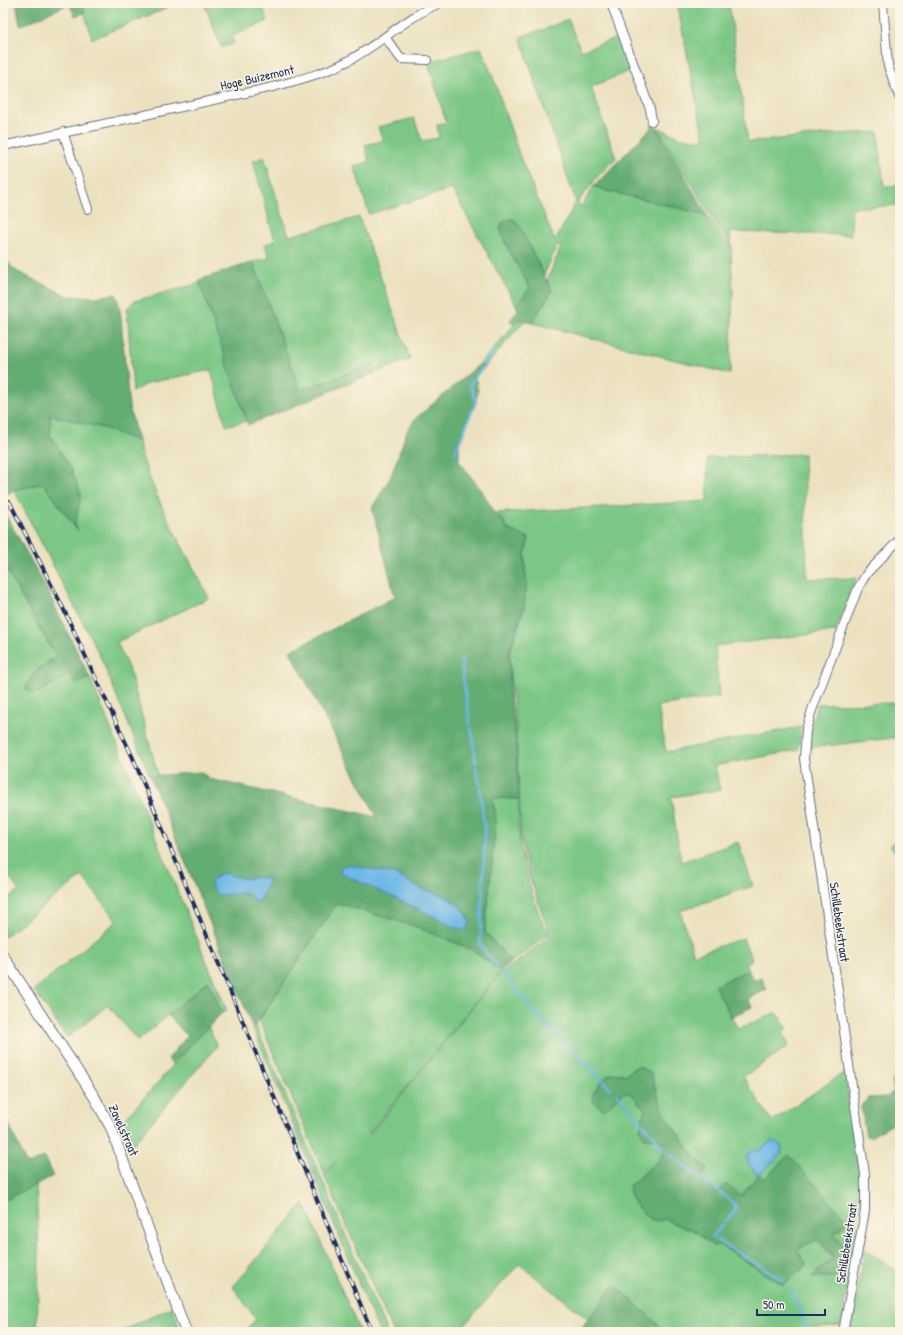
<svg xmlns="http://www.w3.org/2000/svg" width="903" height="1335" font-family="'Patrick Hand',sans-serif">
  <style>
    .green { fill: #7bc785; stroke: #4b7b72 }
    .forest { fill: #64ac72; stroke: #406e68 }
    .water { fill: #6db8e6; stroke: #4474a2 }
    .lines { fill: none; stroke-linecap: round; stroke-linejoin: round }
    .stream { stroke: #6db8e6; stroke-width: 2.5 }
    .minor-casing { stroke: #646d80; stroke-width: 10 }
    .tertiary-casing { stroke: #646d80; stroke-width: 12 }
    .minor { stroke: #fff; stroke-width: 8 }
    .tertiary { stroke: #fff; stroke-width: 10 }
    .rail-casing { stroke: #1b2f5e; stroke-width: 4 }
    .rail { stroke: #fcf5e5; stroke-width: 2.5; stroke-dasharray: 8; stroke-linecap: butt }
    .labels { text-anchor: middle; dominant-baseline: central; stroke-width: 3; stroke-linejoin: round; paint-order: stroke }
    .street-label { font-size: 13px; fill: #1b2f5e; stroke: #fcf5e5 }
  </style>
  <rect width="100%" height="100%" fill="#fcf5e5"/>
  <filter id="ink" filterUnits="userSpaceOnUse"><feTurbulence type="fractalNoise" baseFrequency=".025" numOctaves="2"/><feDisplacementMap in="SourceGraphic" scale="8" xChannelSelector="R" yChannelSelector="G"/><feConvolveMatrix kernelMatrix="1 2 1 2 8 2 1 2 1" color-interpolation-filters="sRGB"/></filter>
  <filter id="wash" filterUnits="userSpaceOnUse"><feTurbulence type="fractalNoise" baseFrequency=".012" numOctaves="4" result="noise"/><feDisplacementMap in="SourceGraphic" scale="16" xChannelSelector="R" yChannelSelector="G"/><feGaussianBlur stdDeviation="0.9" result="paint"/><feColorMatrix in="noise" values="0 0 0 0 0 0 0 0 0 0 0 0 0 0 0 0 0 1.4 0 .05"/><feComposite in="paint" operator="in"/></filter>
  <g filter="url(#wash)">
    <rect width="100%" height="100%" fill="#ebe1be"/>
    <path class="green" d="M82,3h85v5l-75,31z
      M204,3h57l7,18 -36,15 2,8 -13,3z
      M677,3h52l19,139 85,-8 45,-2 6,54h16v19l-48,3 -1,27 -121,-3 2,18 -75,-123 24,11 23,2z
      M568,19l13,32 41,-15 12,33 -43,18 25,71 -18,18 -20,26 3,5 13,-21 10,4 103,25 24,37 2,41 -3,81 -198,-51 20,-32 -5,-10 14,-34 -4,-1 -13,29 -29,-55 -11,20 26,48 -14,17 -64,-116 -83,25 -15,-48 15,-4 -4,-17 18,-4 -5,-14 36,-9 8,23 17,-3 -2,-13 9,-3 -18,-60 53,-14 15,37 24,72 35,84 21,-39 -56,-165 28,-9z
      M264,157l25,79 70,-19 51,142 -35,14 -3,-8 -72,25 -47,-128 16,-4 -4,-14 10,-3 -22,-80z
      M200,283l47,138 -21,5 -15,-56 -63,13 -15,8 -6,-83 7,-7z
      M520,318l4,3 -39,46 -5,-3z
      M3,320l4,20 -4,12z
      M50,415l54,13 34,13c13,54 46,107 71,157l-92,44 14,33 27,100 -8,1 -49,-118 -87,-168 29,-7 34,47 -2,-6 6,-29 -10,-26 -21,-34z
      M804,454l3,125 49,-1 -20,53 -121,15 4,51 -61,9 8,46 135,-25 -3,23 -83,16 5,24 -49,7 10,65 57,-20 15,44 -73,25 14,44 49,-17 9,22 -7,3 3,7 -33,16 23,43 39,-17 10,18 -4,2 6,14 -46,31 29,44 73,-49 16,117 -7,64 -20,-18 13,-13 -58,-67 -25,24 -5,-5 -18,22 -23,-2 -17,-16 7,-9 -14,-13 -30,-42 -13,-41 -10,-6h-5l-11,8c-19,-6 -22,6 -33,20l12,15 20,-18 8,2 13,16 -5,20 11,9 7,-1 4,5 2,9 -5,8 -30,26 2,10 7,12 12,11 7,2 8,-2 20,9 9,2 12,10 14,5 63,40 14,-36 21,-10 15,19 -18,15 35,-1 -9,53 -33,3 1,4h-143l-51,-47 -27,34 -69,-55 -61,68h-65l-69,-157 13,-14 -13,12 -65,-153 78,-117 77,23 57,23 30,22 -132,162 1,1 127,-157 53,-41 -22,-64 -7,-34 -5,-111 -6,-51v-24l14,-45 3,-25 -2,-12v-15l4,-17 -22,-9 -4,-9 -9,-7 214,-12 -1,-43z
      M3,564l53,93 -18,12 10,18 22,-13 6,9 14,-5 137,333 -5,2 -14,-32 -70,60 -30,-36 -41,33 -33,-48 83,-69 -35,-45 -79,62v-37l16,-10 -12,-18 -4,2z
      M900,703v34l-91,11v-12l8,-32z
      M492,798l27,1c0,14 -1,29 1,44 4,27 16,68 28,92l-37,27 -26,-30 11,-113z
      M900,838v20h-1l-9,-13z
      M255,1023l132,309h-8l-126,-304z
      M208,1026l9,20 -90,105 -9,-24z
      M36,1183l3,76 -2,73h-34v-131z
      M304,1203l56,129h-116l12,-13 -23,-32z
      M864,1249l36,24v59h-49z
      M172,1307l9,25h-61z"/>
    <path class="forest" d="M16,3h66l3,10 -10,3 -6,-12 -49,22z
      M653,122l54,93 -103,-25 -10,-4 56,-57z
      M511,219l4,1 5,7 32,64 -20,32 -12,-4 -6,6 -4,-4 8,-11 -2,-5 14,-17 -20,-35 -10,-24 3,-7z
      M3,257l13,14 52,25 28,1 20,-3 4,14 9,98 9,35 -34,-13 -54,-13v20l21,34 10,26 -6,29 3,7 -35,-48 -29,7 -11,6v-144l4,-12 -4,-20z
      M253,262l47,128 73,-25 2,8 -127,52 -49,-145z
      M480,364l5,3 -10,10 3,14 -4,17 -15,34v19l25,33 10,19 9,7 4,9 22,9 -4,17v15l2,12 -3,25 -15,45 1,45 5,32 4,70 -26,-1 3,21 -11,113 26,30 -10,9 -30,-22 -57,-23 -77,-23 -84,125 -103,-252 51,-4 9,7 167,38 -87,-166 105,-54 -23,-89 19,-32 16,-45 8,-12z
      M3,510l41,74 46,94 -14,5 -6,-9 -31,18 -5,1 -7,-3 -1,-6 12,-15 18,-12 -53,-93z
      M748,970l6,10 7,-3 6,12 -19,10 4,8 -21,10 -16,-31z
      M208,981l14,32 -50,51 -4,-5 19,-23 -19,-21z
      M636,1067h5l10,7 13,40 30,42 14,13 -7,9 16,16 9,-10 15,12 18,-22 5,5 25,-24 58,66 -13,14 20,18 -4,19 -12,-1 -4,6h-22l21,-19 -15,-19 -21,10 10,16 -24,20 -63,-40 -7,1 -19,-16 -9,-2 -20,-9 -8,2 -7,-2 -12,-11 -7,-12 -2,-10 30,-26 5,-8 -2,-9 -4,-5h-14l-4,-8 5,-20 -13,-16 -8,-2 -20,18 -10,-8 -2,-7c11,-14 14,-26 33,-20z
      M900,1072v48l-30,17 -4,-1 -5,-30 7,-8 19,-1 7,-6 -2,-10z
      M3,1111l24,54 17,-8 9,19 -50,25z
      M615,1285l51,47h-88z"/>
    <path class="water" d="M349,865l45,9 30,16 9,2 15,6 9,6 10,10 3,10 -4,3 2,4 -15,-4 -11,-7 -102,-47v-3l2,-4z
      M222,873l23,6 17,-2 7,3 -1,3 -9,19 -5,-1 -6,-8 -31,2 -6,-10 2,-6z
      M771,1141l5,1 6,5 -1,8 -23,20 -9,-10 -3,-9 5,-5 9,-1z"/>
    <g class="lines">
      <path class="stream" d="M455,453l21,-52 -6,-16 24,-35
        M462,660v11l8,53
        M471,728l2,11
        M473,741l2,12
        M475,755l1,8
        M476,768l4,17
        M480,788l5,48 -5,109 17,21
        M502,971l33,42 76,76
        M617,1094l51,59 68,52 -1,6 -9,10
        M722,1225l-10,12 72,43
        M792,1291l17,41"/>
    </g>
  </g>
  <g filter="url(#ink)">
    <g class="lines">
      <defs>
        <path id="minor" d="M611,3l39,106 2,12
          M883,3l5,63 12,33
          M385,37l16,22 26,1
          M63,132l25,77
          M3,146l270,-59c24,-7 50,-13 73,-25 33,-17 60,-45 94,-59
          M843,1332l22,-121v-37l-61,-415 2,-29 6,-20 46,-122 9,-15 33,-34"/>
        <path id="tertiary" d="M3,956l92,142 16,30 75,204"/>
      </defs>
      <use href="#minor" class="minor-casing"/>
      <use href="#tertiary" class="tertiary-casing"/>
      <use href="#minor" class="minor"/>
      <use href="#tertiary" class="tertiary"/>
      <defs>
        <path id="rail" d="M9,501l54,107 70,150 239,574"/>
      </defs>
      <use href="#rail" class="rail-casing"/>
      <use href="#rail" class="rail"/>
    </g>
  </g>
  <g class="labels">
    <g class="street-label">
      <text transform="translate(257 77) rotate(-13)">Hoge Buizemont</text>
      <text transform="translate(840 922) rotate(82)">Schillebeekstraat</text>
      <text transform="translate(124 1130) rotate(66)">Zavelstraat</text>
      <text transform="translate(846 1243) rotate(-81)">Schillebeekstraat</text>
    </g>
  </g>
  <rect width="903" height="1335" fill="none" stroke="#fcf5e5" stroke-width="16"/>
  <path d="M757 1309v6h68v-6" fill="none" stroke="#1b2f5e" stroke-width="2"/>
  <text x="763" y="1309" font-size="12" fill="#1b2f5e" stroke="#fcf5e5" stroke-width="3" paint-order="stroke">50 m</text>
</svg>
